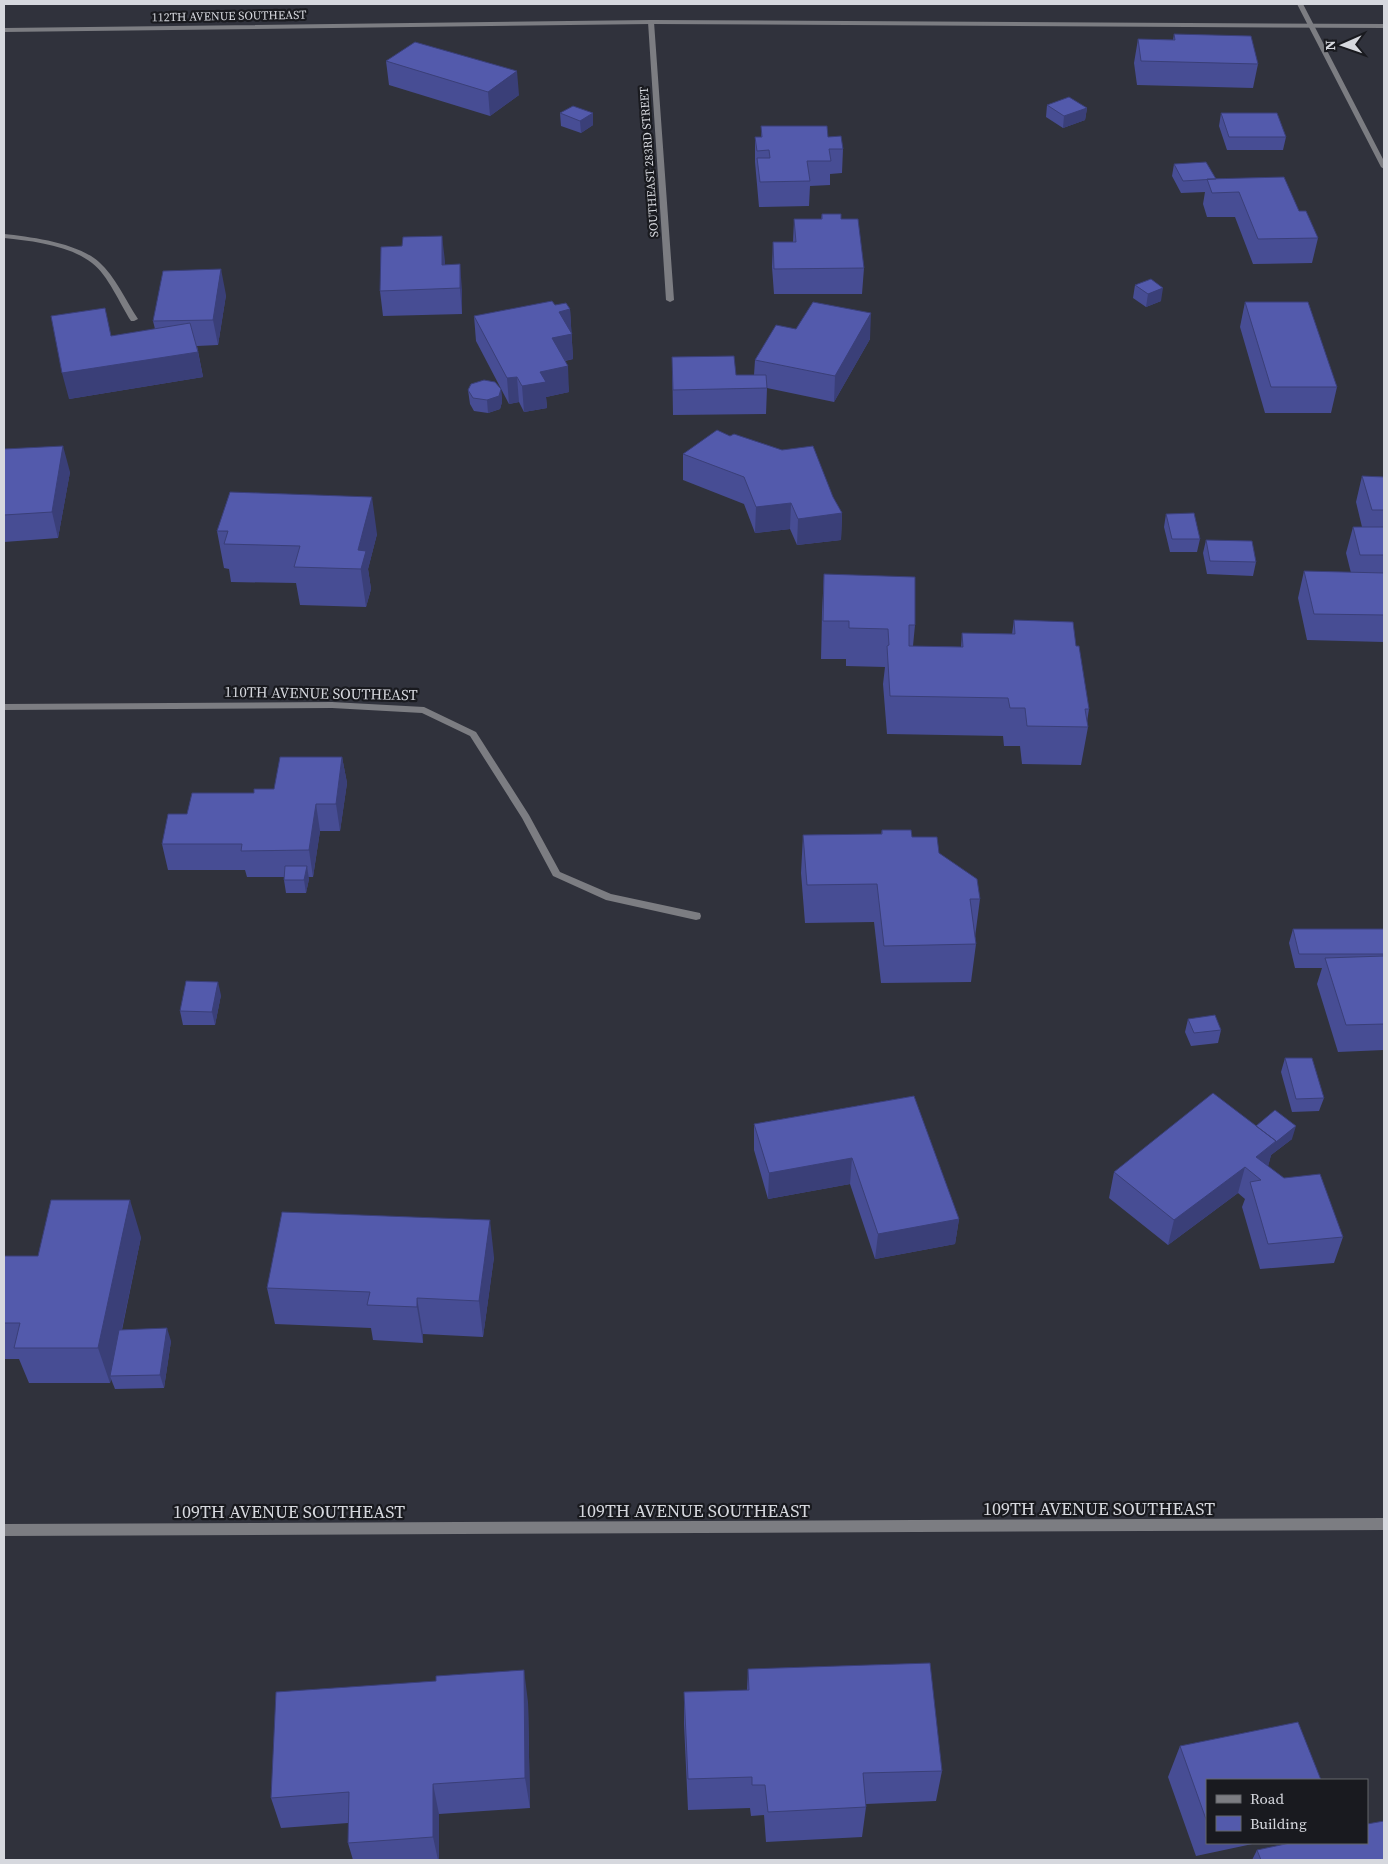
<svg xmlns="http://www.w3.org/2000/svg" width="1388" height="1864" font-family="'Source Serif 4',serif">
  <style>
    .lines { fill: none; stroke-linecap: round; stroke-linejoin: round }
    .service { fill: #7c7d82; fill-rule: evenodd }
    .minor { fill: #7c7d82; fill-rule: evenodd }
    .tertiary { fill: #7c7d82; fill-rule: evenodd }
    .wall { fill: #474d94 }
    .shaded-wall { fill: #3a3f78 }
    .building { fill: #535aac; stroke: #3a3f78 }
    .labels { text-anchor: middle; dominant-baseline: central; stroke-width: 4.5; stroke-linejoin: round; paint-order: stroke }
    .far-street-label { font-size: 12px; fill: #d6d8de; stroke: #191a1f }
    .street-label { font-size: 15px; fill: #d6d8de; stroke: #191a1f }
    .near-street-label { font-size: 18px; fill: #d6d8de; stroke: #191a1f }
  </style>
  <rect width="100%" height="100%" fill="#30323c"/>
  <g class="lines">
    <path class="service" d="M4,234c28,3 74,9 95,28 16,14 27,39 39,57l-4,2h-3c-11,-17 -23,-46 -39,-58 -23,-18 -60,-22 -88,-25z"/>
    <path class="minor" d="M1297,4h6l81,157v8l-3,-2z
      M651,20l3,2 20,278 -4,2 -4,-2 -18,-278z
      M332,702l92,5 52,25 53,83 31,57 51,22 89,19 1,3 -1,3 -4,1 -90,-20 -53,-24 -31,-58 -52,-82 -48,-23 -90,-5 -328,2v-6z
      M1384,1518v12l-1380,6v-12z"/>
    <path class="tertiary" d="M651,20l733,4v4l-733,-4 -647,8v-4z"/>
  </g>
  <path class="wall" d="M1174,34l84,30 -5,24 -116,-3 -3,-22 4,-24 35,1z
    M386,61l133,34 -29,21 -101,-31z
    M1047,105l40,3 -2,12 -22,8 -17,-11z
    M560,113h33v12l-12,8 -20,-7z
    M1221,113l65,24 -3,13h-56l-8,-24z
    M761,126l67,11 15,12 -1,24 -12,1v11l-20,1 -1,20 -50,1 -4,-45v-25h6z
    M1174,164l125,47 19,27 -6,25 -59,1 -18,-47h-28l-4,-13 2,-12 -24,1 -9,-17z
    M822,214l19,5 23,49 -2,26h-88l-2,-27 1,-25h20l1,-23h27z
    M445,261v4l17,25v24l-79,2 -3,-25z
    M1135,285l26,16 -15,6 -13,-9z
    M226,295l-8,50 -21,1 6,31 -134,22 42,-63 44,-7 -2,-8z
    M1245,302l92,85 -6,26h-66l-25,-86z
    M555,305l15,4 3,50 -8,2 4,31 -23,5 1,11 -23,4 -5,-10 -10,2 -33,-63 -2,-25z
    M796,329l74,10 -36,63 -67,-14 -1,26 -93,1 -1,-58 64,18h18l1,-15z
    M501,389l1,13 -2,7 -12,4 -14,-2 -4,-7 -2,-14z
    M4,449l66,23 -12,66 -54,4z
    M683,454l150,43 9,16 -1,27 -44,5 -7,-16 -35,4 -11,-29 -61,-24z
    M1362,476l22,1v165l-77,-2 -9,-42 6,-27 47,2 -5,-20 7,-26h9l-6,-25z
    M1166,514l34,25 -3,13h-27l-6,-25z
    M217,531l160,3 -9,35 3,20 -5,18 -66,-2 -4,-22 -65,-1 -2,-13 -5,-1z
    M1206,540l50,22 -3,14 -46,-2 -4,-21z
    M824,574l91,51 -2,21 48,1 1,-14 50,1 2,-14 62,26 13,63 -2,13 1,5 -7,38 -59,-1 -2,-18h-16l-1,-10 -116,-2 -4,-50 2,-17 -39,-1v-7h-25l1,-47z
    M342,757l5,26 -7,48h-20l-7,46h-5l1,2 -3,14h-20l-2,-13v-3h-37l-2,-7h-77l-6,-26 25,-30 67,-21 20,-4z
    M882,830l30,7 27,16 41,46 -5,38 1,7 -5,38 -90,1 -7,-61 -69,1 -4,-50 2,-38 78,-1z
    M1293,929h91v121l-46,2 -21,-68 5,-16h-27l-6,-25z
    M221,995l-6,30h-32l-3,-14z
    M1188,1019l33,11 -3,13 -27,3 -6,-14z
    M1285,1058l39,40 -5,13 -27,1 -11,-40z
    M914,1096l45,123 -4,25 -80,15 -25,-75 -82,15 -14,-49v-26z
    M1256,1126l36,13 -21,16 -3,11 75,71 -9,26 -74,6 -18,-62 3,-8 -7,-6 -70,52 -59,-47 5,-26z
    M141,1237l-19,93 49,11 -7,47 -49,1 -4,-10 -1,4h-81l-10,-24h-15v-103h34z
    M494,1257l-11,80 -60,-3v9l-50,-3 -2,-12 -96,-4 -8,-36z
    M748,1669l194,102 -6,30 -70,3v3l-4,30 -96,5 -2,-27 -13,1 -1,-8 -62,2 -4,-86v-32l63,-2z
    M528,1702l2,106 -91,6v46h-86l-5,-17v-20l-67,5 -10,-30z
    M1180,1746l27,34v63h50l-61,13 -28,-79z
    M1257,1850l127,10h-132z"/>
  <path class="shaded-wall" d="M517,71l2,24 -29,21 -2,-24z
    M1087,108l-2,12 -22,8 1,-12z
    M593,113v12l-12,8 -1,-12z
    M442,236l3,25 -1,29 -2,-25z
    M460,264l2,26v24l-2,-26z
    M221,269l5,26 -8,50 -5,-25z
    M1163,288l-2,13 -15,6 2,-13z
    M570,309l3,50 -20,4 -1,-25 7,-26z
    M871,313l-1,26 -36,63 1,-26z
    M198,352l5,25 -134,22 -7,-26z
    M568,366l1,26 -23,5 1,11 -23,4 -2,-26 18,-14z
    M517,377l2,25 -10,2 -2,-26z
    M501,389l1,13 -2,7 -12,4 -1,-13z
    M63,446l7,26 -12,66 -6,-26z
    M372,497l5,37 -9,35 3,20 -5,18 -8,-57z
    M791,503l-1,26 -35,4 1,-26z
    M842,513l-1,27 -44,5 1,-26z
    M342,757l5,26 -7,48 -4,-27z
    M316,804l4,27 -7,46 -4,-27z
    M307,866l2,13 -3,14 -2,-13z
    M218,982l3,13 -6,30 -3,-13z
    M1296,1126l-4,13 -21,16 -3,12 -12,-10z
    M852,1158l-2,26 -82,15 1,-26z
    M1245,1167l-7,26 -70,52 6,-25z
    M130,1200l11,37 -29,139h-2l1,3 -1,4 -12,-35z
    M959,1219l-4,25 -80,15 3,-25z
    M490,1220l4,37 -11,80 -4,-36z
    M417,1298l6,36v9l-6,-36z
    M167,1328l4,13 -7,47 -4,-13z
    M524,1670l4,32 2,106 -5,-30z
    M433,1784l6,30v46h-1l-5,-23z"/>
  <path class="building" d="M1174,34l77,2 7,28 -117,-3 -3,-22 37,1z
    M415,42l102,29 -29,21 -102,-31z
    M1069,97l18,11 -23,8 -17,-11z
    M573,106l20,7 -13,8 -20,-8z
    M1221,113h56l9,24h-57z
    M761,126h66l1,11 13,-1 2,13h-14l2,12h-24l3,20 -50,1 -3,-24h13l-1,-8 -12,1 -2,-14h7z
    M1206,162l10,17 -33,2 -9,-17z
    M1284,177l15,34h7l12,27 -60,1 -19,-47 -27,1 -5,-14z
    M822,214h19v5h17l6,49 -90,1 -1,-27h23l-2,-23h28z
    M442,236v29l18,-1v24l-80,3 1,-44 21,-1 1,-9z
    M221,269l-8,51 -60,1 10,-50z
    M1151,279l12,9 -15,6 -13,-9z
    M552,301l3,4 11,-2 4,6 -11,3 13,22 -20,4 16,28 -28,6 6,10 -24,4 -5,-9 -10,1 -33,-62z
    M813,302l58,11 -36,63 -80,-16 21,-35 20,4z
    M1245,302h63l29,85h-66z
    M105,308l6,28 79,-13 8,29 -136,21 -11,-57z
    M734,356l2,19h30l1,13 -94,2 -1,-33z
    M484,380l11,2 6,7 -2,7 -12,4 -14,-2 -5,-8 3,-6z
    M717,430l13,6 4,-2 48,16 31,-4 20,51 9,16 -44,6 -7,-16 -35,4 -12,-30 -61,-23z
    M63,446l-11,66 -48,3v-66z
    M1362,476l22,1v33h-12z
    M230,492l142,5 -14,53 8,1 -5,18 -67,-2 6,-21 -76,-2 4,-13h-11z
    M1194,513l6,26h-28l-6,-25z
    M1353,527h31v28h-24z
    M1206,540l46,1 4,21 -46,-1z
    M1304,571l80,2v42l-70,-1z
    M824,574l91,3v48h-6v21l54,1 -1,-14 53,1 -1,-14 59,2 3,24h3l10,63h-4l3,18 -61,-1 -2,-18h-15l-2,-10 -118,-2 -3,-50 2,-1 -1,-16 -39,-1v-7h-26z
    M280,757h62l-6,47h-20l-7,46 -68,1 1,-7h-80l6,-30h19l5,-21h62v-4h20z
    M882,830h29l1,7h25l2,16 38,26 3,20h-10l6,45 -92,2 -7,-62 -70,1 -4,-50 79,-1z
    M285,866h22l-3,14h-20z
    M1293,929h91v25h-85z
    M1384,956v68l-38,1 -21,-67z
    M186,981l32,1 -6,30 -32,-1z
    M1215,1015l6,15 -27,3 -6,-14z
    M1285,1058h27l12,40 -28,1z
    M1213,1093l63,48 -20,16 28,21 36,-4 23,63 -75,7 -18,-62 11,-2 -16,-13 -71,53 -60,-48z
    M914,1096l45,123 -81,15 -26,-76 -83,15 -15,-49z
    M1275,1110l21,16 -20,16v-1l-20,-15z
    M51,1200h79l-32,148h-84l6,-25h-16v-67h34z
    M282,1212l208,8 -11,81 -62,-3v9l-50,-2 3,-13 -103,-4z
    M167,1328l-7,47 -50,1 9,-46z
    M930,1663l12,108 -79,2 3,34 -98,5 -3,-27h-13v-8l-64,2 -4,-87 65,-2 -1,-21z
    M524,1670l1,108 -92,6v53l-85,6 1,-51 -78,6 5,-106 160,-11v-5z
    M1298,1722l23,58h-114v42l-27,-76z
    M1384,1821v39h-123l-4,-10 33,-7h77v-19z"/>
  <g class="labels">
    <g class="far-street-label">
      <text transform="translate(229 16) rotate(-1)">112TH AVENUE SOUTHEAST</text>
      <text transform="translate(649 162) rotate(-94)">SOUTHEAST 283RD STREET</text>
    </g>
    <g class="street-label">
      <text transform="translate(321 693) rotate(1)">110TH AVENUE SOUTHEAST</text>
    </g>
    <g class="near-street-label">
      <text x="1099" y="1508">109TH AVENUE SOUTHEAST</text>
      <text x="694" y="1510">109TH AVENUE SOUTHEAST</text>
      <text x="289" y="1511">109TH AVENUE SOUTHEAST</text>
    </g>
  </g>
  <rect width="1388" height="1864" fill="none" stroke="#d6d8de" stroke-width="10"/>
  <rect x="1206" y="1779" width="162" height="65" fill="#191a1f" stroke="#65666b"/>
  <rect x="1216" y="1795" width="25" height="8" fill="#7c7d82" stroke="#65666b"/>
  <text x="1250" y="1804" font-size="15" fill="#d6d8de">Road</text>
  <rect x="1216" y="1816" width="25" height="15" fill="#535aac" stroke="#65666b"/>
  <text x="1250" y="1829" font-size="15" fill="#d6d8de">Building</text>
  <g transform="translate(1343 45) rotate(268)" stroke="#191a1f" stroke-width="4" paint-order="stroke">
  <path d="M0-4L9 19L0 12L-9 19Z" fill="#d6d8de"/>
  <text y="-8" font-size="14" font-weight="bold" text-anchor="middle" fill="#d6d8de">N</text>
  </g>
</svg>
